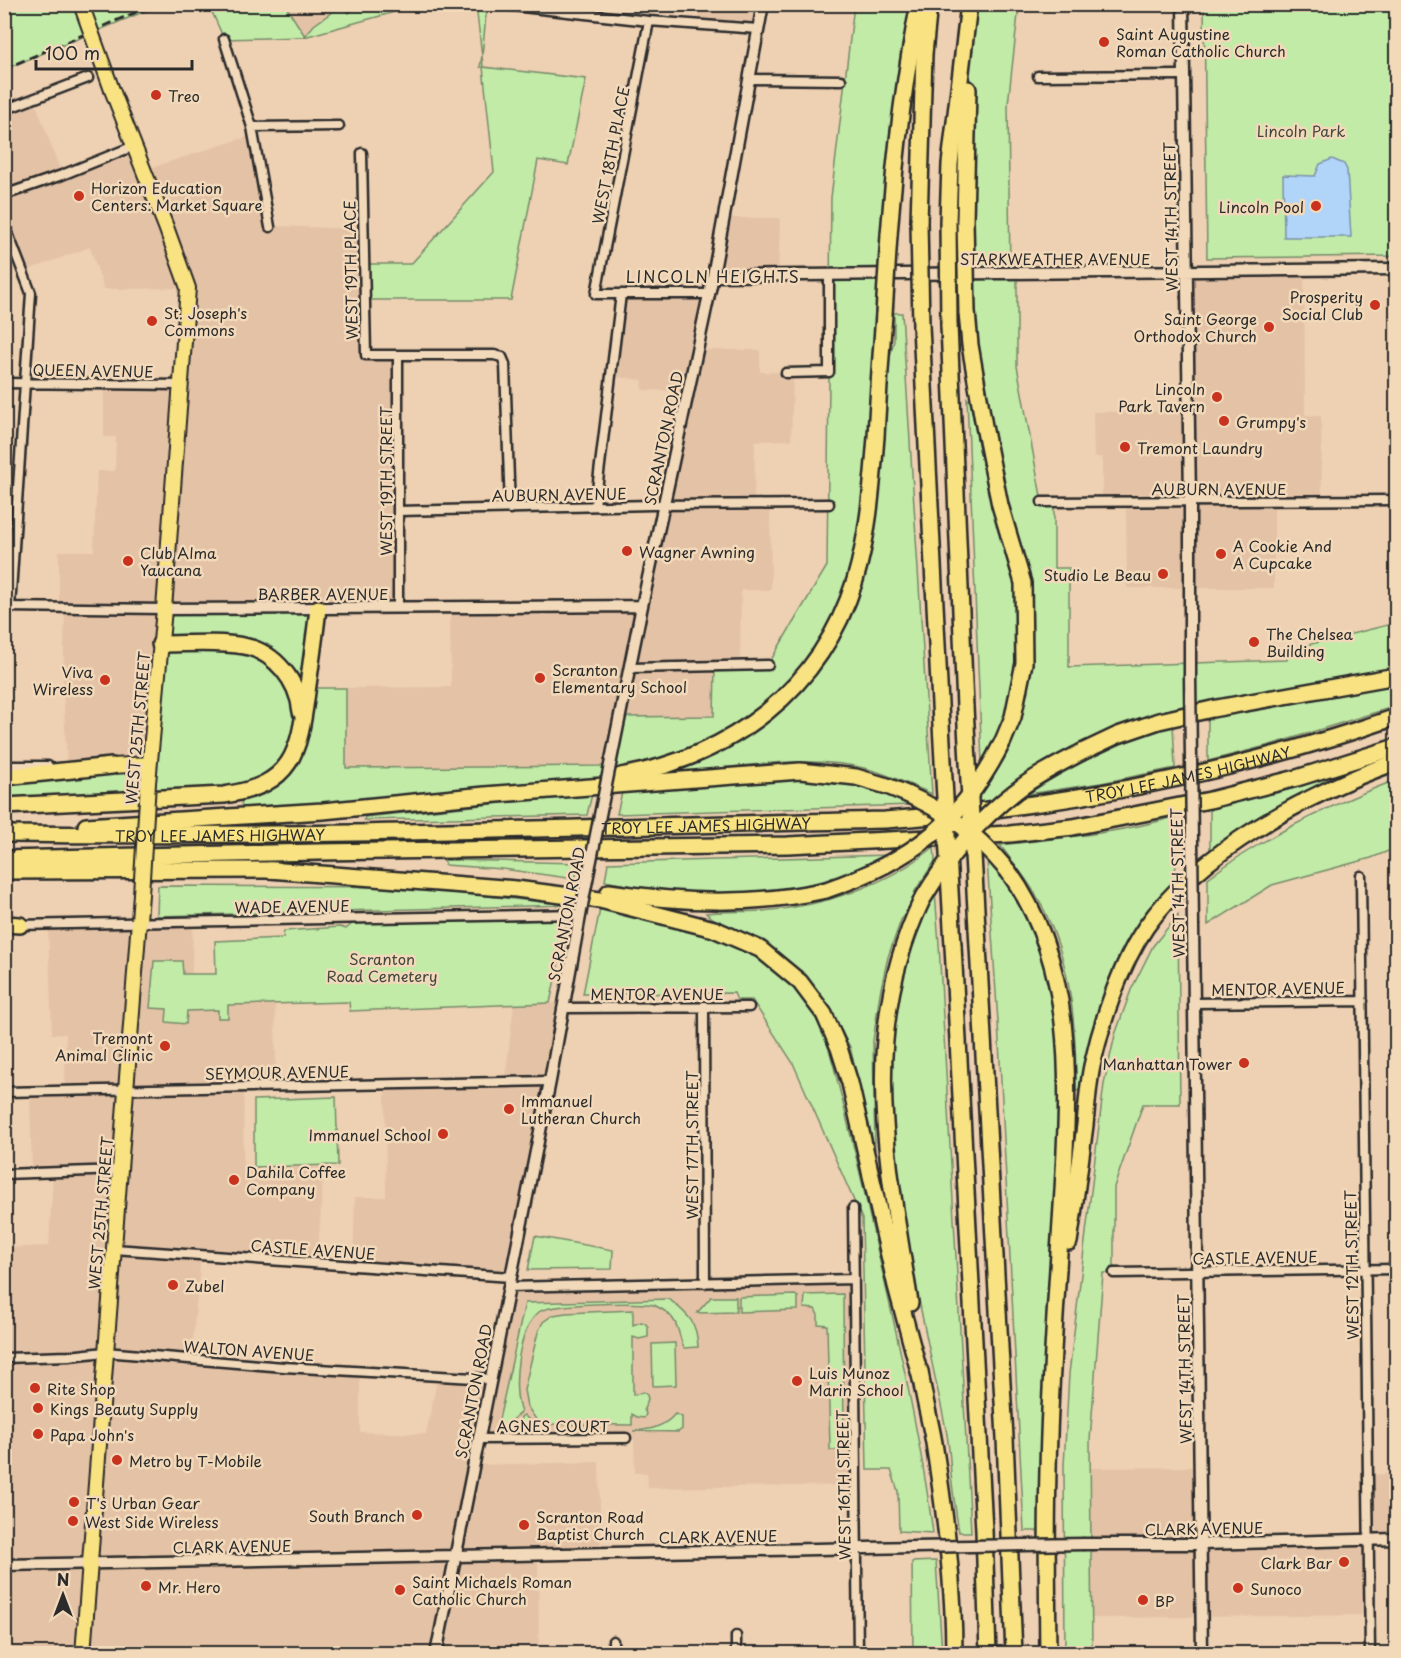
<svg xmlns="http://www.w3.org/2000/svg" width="1401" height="1658" font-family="'Playpen Sans',sans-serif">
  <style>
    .built { fill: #e4c2a6 }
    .green { fill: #c1eba7; stroke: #768b69; stroke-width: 1.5 }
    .water { fill: #b1d5f9; stroke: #7b91a7; stroke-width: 1.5 }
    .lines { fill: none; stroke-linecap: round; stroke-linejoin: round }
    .minor-casing { stroke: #2b2b2b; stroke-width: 13 }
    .tertiary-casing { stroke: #2b2b2b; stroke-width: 15 }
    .primary-casing { stroke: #2b2b2b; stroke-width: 18 }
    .motorway-casing { stroke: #2b2b2b; stroke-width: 20 }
    .minor { stroke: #f2d9ba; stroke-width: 8 }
    .tertiary { stroke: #f2d9ba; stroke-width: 10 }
    .primary { stroke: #f8e281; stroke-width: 14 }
    .motorway { stroke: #f8e281; stroke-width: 15 }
    .rail { stroke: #2b2b2b; stroke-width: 3; stroke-dasharray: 9 4.5; stroke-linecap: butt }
    .tertiary-bridge-casing { stroke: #2b2b2b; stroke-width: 15; stroke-linecap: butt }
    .primary-bridge-casing { stroke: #2b2b2b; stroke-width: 18; stroke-linecap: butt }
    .motorway-bridge-casing { stroke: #2b2b2b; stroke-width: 20; stroke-linecap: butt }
    .tertiary-bridge { stroke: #f2d9ba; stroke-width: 10 }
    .primary-bridge { stroke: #f8e281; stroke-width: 14 }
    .motorway-bridge { stroke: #f8e281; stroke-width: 15 }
    .poi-dot { fill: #c8321e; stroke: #f2d9ba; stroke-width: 2 }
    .labels { text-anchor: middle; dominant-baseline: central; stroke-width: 5; stroke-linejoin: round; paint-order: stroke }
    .poi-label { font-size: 15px; fill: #2b2b2b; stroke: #f2d9ba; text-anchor: start }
    .park-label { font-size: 15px; fill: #42483e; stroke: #f2d9ba }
    .street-label { font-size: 15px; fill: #2b2b2b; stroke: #f2d9ba }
    .neighbourhood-label { font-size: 16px; letter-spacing: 1.5px; fill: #2b2b2b; stroke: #f2d9ba }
  </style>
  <rect width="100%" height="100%" fill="#eed0b2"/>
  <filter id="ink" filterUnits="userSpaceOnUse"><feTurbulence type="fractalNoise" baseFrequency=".0167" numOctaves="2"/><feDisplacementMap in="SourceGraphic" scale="12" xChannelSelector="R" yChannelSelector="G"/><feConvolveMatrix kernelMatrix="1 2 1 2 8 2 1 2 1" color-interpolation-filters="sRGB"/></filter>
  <g filter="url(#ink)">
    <path class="built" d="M285,5h75l-11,8 -7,-7 -28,19 -10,12z
      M700,5h63l-5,24 -60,-5z
      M34,99l28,76 72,-29 10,24 109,-35 17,91 93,3 3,125 32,1v252l-80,1 -169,156 -82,2 -4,-77 2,-81h-6v-57h35l3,-80h18l1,-34h-12v-53l77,1 6,-97 -83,1 -14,-42 -67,25 -18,-49v-113z
      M724,218h56l-2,58h-65z
      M1304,270l1,145 16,1 1,85h-48v87h-147l-1,-86h-24v-45h-8l-1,-45 95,-1 -2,-139z
      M621,294h87l-11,56h63v22l33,1 -2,67 -36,1 -1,64h16l1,83 -2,2h-28l-1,76 -25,1 -1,49 -94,1 -10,49 -264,2v-80l105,-1 -1,-80 192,-1 45,-215 -45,-1 1,-10 -32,-4z
      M193,922l-2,84 84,-2 1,82 -32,1 -1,77 81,4 -7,95 -116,-8 -10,104 169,13v60l66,2 12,-58 53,3 17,-92 346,-8 2,206 -208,3 -1,-15h-12l-1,-35 -155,1 -5,26 125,-3 2,91 -63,2 1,98 -200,1 -1,-7 -98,2v5l-29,-1v-4l-17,1v4l-189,-1 -1,-405 45,-2 4,-73h-21l-2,-82 35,-1 1,-56h-14l-4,-110z
      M565,1003l-54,274 -158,-12 2,-68h31l-1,-113 120,-2 9,-78z
      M1200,1467l1,76 167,-3 -1,-65 29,-1v65l-27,1v75l-277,3 -2,-150z"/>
    <path class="green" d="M5,5h155l-155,64z
      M209,5h76l20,31 9,-11 28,-20 7,8 11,-8h60l-116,32 -80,2z
      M476,5h11l-5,51 1,11 103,12 -18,86 -30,-5 -27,140h-147l-1,-36h48l83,-92 -11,-105h-3l2,-11z
      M854,5h65l-13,61 -39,459 -40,117 -83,88 -122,46 -137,19 -244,21 1,-23 -237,5 -1,-32 145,-3 15,-154 154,-1 -10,80h38v80l263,-2 11,-49 94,-1 1,-50 53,-1 59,-99 4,-368z
      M972,5h47l-11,99 2,169 7,1v92l25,136h12v66h15v99l218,-7v-10l109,-27v53l-237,45 -190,91 44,-95 10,-134 -53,-238 -4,-195z
      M1204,5h192v251l-189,2z
      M894,313h8l30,481c-21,-9 -42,-19 -64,-25 -63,-16 -133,-1 -196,4 87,-29 159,-95 188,-184 23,-72 22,-151 28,-226l6,-22z
      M967,398l3,4 11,56 33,120c10,64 2,129 -32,185z
      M1396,685v21l-126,39 -62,16v-44z
      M1173,724l2,44 -74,15 -73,11c47,-31 91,-52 145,-70z
      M1342,772v5l-132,78v-46z
      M803,778l41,4 33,8 36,15 -296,9 5,-22z
      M1396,780v68l-25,10 -99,27 -64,40v-47c58,-43 122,-73 188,-98z
      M592,794l-5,21 -223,5 1,-3z
      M1174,817l2,64 -23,24 -24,36 -15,30 -31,119 -7,1c0,-61 -3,-120 -30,-177 -11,-25 -30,-48 -46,-69 58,-7 117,-11 174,-28z
      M934,847l1,14 -20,30 -5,14 -9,15 -13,37 -8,36 -7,48 2,109 -25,-103 -18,-33 -17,-23 -89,-65 -17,-10 -3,-3c19,-2 37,-1 56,-2 60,-4 126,-26 172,-64z
      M891,855c-28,15 -58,28 -90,33 -63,11 -134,5 -196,-7l3,-18z
      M444,860l135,3 -4,16 -72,-10 -58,-4z
      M987,860c7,6 15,11 20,19 80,108 51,285 43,411 -5,80 -10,160 -11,241h-15l-26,-509z
      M158,886l248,1 162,18 -411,11z
      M935,892l4,52 32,588h-12c-3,-19 -6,-39 -8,-58 -1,-15 -2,-31 -5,-45 -13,-62 -27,-124 -38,-187 -21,-117 -32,-243 27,-350z
      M600,909c62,12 132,23 181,66 15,15 32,34 41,54 9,22 14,47 20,70 9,38 19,76 27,114 24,106 50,212 64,320l-34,-2 -1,-40 -7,-21h-24l-5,-251 -69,-156 -41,-63h-15l-3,-7 -151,1z
      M1178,915l2,189h-37l-29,83v86h-11l-13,167 2,213 -27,1 -1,-188 5,-92 35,-290 11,-49 16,-45 22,-44z
      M565,920l1,7 -16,76 -200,8 -1,-9 -121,3v13h-10v-8l-31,1 -1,13 -20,-2 1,-13 -17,-1 4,-47h28l1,13h33l-1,-33 68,-3 1,-7 56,-4 6,2 7,-6z
      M336,1097l2,68 -84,2v-67z
      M535,1236l78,14 -1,19 -84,1z
      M843,1294l1,156h-14l-3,-125 -9,-1v-9l-3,-6 -11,-1 1,-13z
      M795,1295l3,2v13l-59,2v-15z
      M711,1297h25v15l-39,1z
      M669,1299c19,16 28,22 29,48l-14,1c-6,-13 -5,-27 -18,-36 -4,-3 -8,-5 -12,-7 -16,-3 -104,-2 -115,7 -21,17 -28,76 -18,100l-7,6 -5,15h-13l29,-130z
      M633,1310v15l8,-3 4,1 3,4v10l-9,2 -6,-2v58l10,-3 4,3 1,4 -4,10 2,5 -2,4 -7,-1 -5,-3v11l-88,-1 -7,-3 -10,-15 -3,-16 14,-58 5,-10 10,-7 13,-2z
      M675,1343l1,42 -23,1 -1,-42z
      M675,1414l7,3v12l-4,3 -45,-1c17,-1 31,-4 42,-17z
      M524,1415l13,13 11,4 -34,1v-4l5,-4 2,-8z
      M936,1561l6,92h-29l-1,-91z"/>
    <path class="water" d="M1332,159l12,5 3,6 4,67h-67l-1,-62 32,1 5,-12z"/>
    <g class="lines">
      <defs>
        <path id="minor" d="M495,4l154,17 109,8
          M649,21l-53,273h113
          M224,39l28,88 18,100
          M1038,76l145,-1
          M750,79l91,1
          M4,110l84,-32
          M252,127l87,-1
          M362,153l4,202h128l8,2 3,7 5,145
          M4,195l58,-20 72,-29
          M4,223l27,70 -21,314
          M786,373l43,-1v-97
          M4,383l177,2
          M1042,502l354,-2
          M595,506l26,-212
          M398,511l254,-6 177,-1
          M6,607l158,2
          M398,607v-252
          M631,668l137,-3
          M4,766h44
          M1361,876l9,778
          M17,925l564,-11
          M1193,1003l170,-2
          M704,1006l1,277
          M564,1008l185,-1
          M4,1092l546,-11
          M4,1174l116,-4
          M853,1208l5,446
          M114,1249l397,28
          M1114,1273l282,-4
          M508,1287l346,-8
          M4,1358l65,-2 36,-4 179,15 207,12
          M479,1439l147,-1
          M736,1636v18
          M613,1641v13"/>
        <path id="tertiary" d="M1183,4l7,497v175
          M713,276l683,-7
          M164,609l478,-3
          M611,760l31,-154 71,-330 50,-272
          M1193,926l9,728
          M1084,1544h117l195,-5
          M4,1565l911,-18
          M436,1654l114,-573 32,-176"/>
        <path id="primary" d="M112,90l54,137 22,61 -24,321 -16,174
          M112,766l37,-2
          M83,1654l58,-760"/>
        <g id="motorway">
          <path d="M965,221l3,-132"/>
          <path d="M919,222l5,-168 5,-50"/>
          <path d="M948,222l2,-58 19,-160"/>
          <path d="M889,235c6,-78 14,-153 30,-231"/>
          <path d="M967,312l3,33 14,81 16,79 23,78 1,80 -11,54 -10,24"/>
          <path d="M949,325l16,382"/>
          <path d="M921,326l20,398"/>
          <path d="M160,644c28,0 57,-3 84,2 31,6 54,35 57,66"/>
          <path d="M1082,752l36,-17 41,-14 53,-12 184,-33"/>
          <path d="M621,776c111,-20 200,-86 234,-196 14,-47 17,-95 21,-143 2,-41 5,-82 8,-123"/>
          <path d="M4,777l108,-11"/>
          <path d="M4,806l220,-11c69,-10 75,-42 83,-103 4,-28 8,-56 11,-84"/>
          <path d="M86,826l237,-15 162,-16 315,-24 56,6 31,9"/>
          <path id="s1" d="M4,834c294,4 588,-7 881,-14 175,-13 346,-46 511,-103"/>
          <path d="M4,859l315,-7 469,-7 222,-11 63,-7 137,-27 87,-22 99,-31"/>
          <path d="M269,870l247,19 84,11 114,29 46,20 40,33 24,32 15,34 11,35 46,203 25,93"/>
          <path d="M4,871l273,-1"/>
          <path d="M1008,871c68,93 61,210 55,319 -4,67 -9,133 -12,200 -5,88 -4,175 -3,264"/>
          <path d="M609,892c73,11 145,14 217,-2"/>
          <path d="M4,924l16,1"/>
          <path d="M977,928l28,510 9,216"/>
          <path d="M953,946l31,584 4,124"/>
          <path d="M1069,1242c6,-39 11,-78 16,-117 2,-20 3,-40 7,-59 10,-45 28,-101 54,-139 54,-77 163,-134 250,-165"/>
          <path d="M910,1303c-22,-139 -52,-270 12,-403"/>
          <path d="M920,1371c3,25 10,48 14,72 11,70 20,140 20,211"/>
        </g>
      </defs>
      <use href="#minor" class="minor-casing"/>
      <use href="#tertiary" class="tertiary-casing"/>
      <use href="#primary" class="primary-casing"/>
      <use href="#motorway" class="motorway-casing"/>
      <use href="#minor" class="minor"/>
      <use href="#tertiary" class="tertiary"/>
      <use href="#primary" class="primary"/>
      <use href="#motorway" class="motorway"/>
      <path class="rail" d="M4,69l151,-65"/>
      <defs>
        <path id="tertiary-bridge" d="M1190,676l3,250
          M582,905l29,-145
          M915,1547l169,-3"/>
        <path id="primary-bridge" d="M81,4l31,86
          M141,894l7,-111"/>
        <path id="motorway-bridge" d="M965,221l2,91
          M919,222l2,104
          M948,222l1,103
          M884,314l5,-79
          M965,707l12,221
          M941,724l12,222
          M887,786c52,20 85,42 121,85
          M826,890c85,-29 137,-68 177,-149
          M922,900c24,-40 55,-79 93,-108 20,-16 44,-28 67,-40"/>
      </defs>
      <use href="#tertiary-bridge" class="tertiary-bridge-casing"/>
      <use href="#primary-bridge" class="primary-bridge-casing"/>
      <use href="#motorway-bridge" class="motorway-bridge-casing"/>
      <use href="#tertiary-bridge" class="tertiary-bridge"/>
      <use href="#primary-bridge" class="primary-bridge"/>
      <use href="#motorway-bridge" class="motorway-bridge"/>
    </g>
  </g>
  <g class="poi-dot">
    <circle cx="1104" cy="42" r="6"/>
    <circle cx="156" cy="95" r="6"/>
    <circle cx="79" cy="196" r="6"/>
    <circle cx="1316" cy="206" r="6"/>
    <circle cx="1375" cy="305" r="6"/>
    <circle cx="152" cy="321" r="6"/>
    <circle cx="1269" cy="327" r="6"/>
    <circle cx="1217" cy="397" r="6"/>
    <circle cx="1224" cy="421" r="6"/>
    <circle cx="1125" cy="447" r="6"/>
    <circle cx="627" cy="551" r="6"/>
    <circle cx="1221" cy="554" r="6"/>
    <circle cx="128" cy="561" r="6"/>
    <circle cx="1163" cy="574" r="6"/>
    <circle cx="1254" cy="642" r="6"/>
    <circle cx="540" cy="678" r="6"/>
    <circle cx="105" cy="680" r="6"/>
    <circle cx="165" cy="1046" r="6"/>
    <circle cx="1244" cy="1063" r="6"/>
    <circle cx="509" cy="1109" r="6"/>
    <circle cx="443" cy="1134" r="6"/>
    <circle cx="234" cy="1180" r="6"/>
    <circle cx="173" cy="1285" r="6"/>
    <circle cx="797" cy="1381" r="6"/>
    <circle cx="35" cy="1388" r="6"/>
    <circle cx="38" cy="1408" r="6"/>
    <circle cx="38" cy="1434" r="6"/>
    <circle cx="117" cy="1460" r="6"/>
    <circle cx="74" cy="1502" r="6"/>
    <circle cx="417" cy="1515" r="6"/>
    <circle cx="73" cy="1521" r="6"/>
    <circle cx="524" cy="1525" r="6"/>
    <circle cx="1344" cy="1562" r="6"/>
    <circle cx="146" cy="1586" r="6"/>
    <circle cx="1238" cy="1588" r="6"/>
    <circle cx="400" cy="1590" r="6"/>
    <circle cx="1143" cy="1600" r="6"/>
  </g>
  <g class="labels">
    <g class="poi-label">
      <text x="1116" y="33">Saint Augustine<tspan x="1116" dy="17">Roman Catholic Church</tspan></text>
      <text x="168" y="95">Treo</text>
      <text x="91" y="187">Horizon Education<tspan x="91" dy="17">Centers: Market Square</tspan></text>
      <text x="1304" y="206" text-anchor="end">Lincoln Pool</text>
      <text x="1363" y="296" text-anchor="end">Prosperity<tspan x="1363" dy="17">Social Club</tspan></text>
      <text x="164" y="312">St. Joseph's<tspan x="164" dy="17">Commons</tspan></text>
      <text x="1257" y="318" text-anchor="end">Saint George<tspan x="1257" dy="17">Orthodox Church</tspan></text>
      <text x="1205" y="388" text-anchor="end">Lincoln<tspan x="1205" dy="17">Park Tavern</tspan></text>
      <text x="1236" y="421">Grumpy's</text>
      <text x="1137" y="447">Tremont Laundry</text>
      <text x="1233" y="545">A Cookie And<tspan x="1233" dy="17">A Cupcake</tspan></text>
      <text x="639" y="551">Wagner Awning</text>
      <text x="140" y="552">Club Alma<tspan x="140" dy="17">Yaucana</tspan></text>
      <text x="1151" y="574" text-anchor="end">Studio Le Beau</text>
      <text x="1266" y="633">The Chelsea<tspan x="1266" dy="17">Building</tspan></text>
      <text x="552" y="669">Scranton<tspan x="552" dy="17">Elementary School</tspan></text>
      <text x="93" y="671" text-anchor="end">Viva<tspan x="93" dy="17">Wireless</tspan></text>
      <text x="153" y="1037" text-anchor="end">Tremont<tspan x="153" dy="17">Animal Clinic</tspan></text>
      <text x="1232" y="1063" text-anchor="end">Manhattan Tower</text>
      <text x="521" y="1100">Immanuel<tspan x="521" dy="17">Lutheran Church</tspan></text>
      <text x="431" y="1134" text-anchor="end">Immanuel School</text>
      <text x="246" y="1171">Dahila Coffee<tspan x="246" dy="17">Company</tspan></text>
      <text x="185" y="1285">Zubel</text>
      <text x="809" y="1372">Luis Munoz<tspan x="809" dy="17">Marin School</tspan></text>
      <text x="47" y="1388">Rite Shop</text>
      <text x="50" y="1408">Kings Beauty Supply</text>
      <text x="50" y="1434">Papa John's</text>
      <text x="129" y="1460">Metro by T-Mobile</text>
      <text x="86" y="1502">T's Urban Gear</text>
      <text x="405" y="1515" text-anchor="end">South Branch</text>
      <text x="536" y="1516">Scranton Road<tspan x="536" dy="17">Baptist Church</tspan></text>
      <text x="85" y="1521">West Side Wireless</text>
      <text x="1332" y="1562" text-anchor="end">Clark Bar</text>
      <text x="412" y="1581">Saint Michaels Roman<tspan x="412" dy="17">Catholic Church</tspan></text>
      <text x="158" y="1586">Mr. Hero</text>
      <text x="1250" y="1588">Sunoco</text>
      <text x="1155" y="1600">BP</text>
    </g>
    <g class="park-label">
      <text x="1301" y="130">Lincoln Park</text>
      <text x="382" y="958">Scranton<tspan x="382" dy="17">Road Cemetery</tspan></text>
    </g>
    <g class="street-label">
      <text transform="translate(610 155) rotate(-79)">WEST 18TH PLACE</text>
      <text transform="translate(1170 217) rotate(-91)">WEST 14TH STREET</text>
      <text x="1055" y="258">STARKWEATHER AVENUE</text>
      <text transform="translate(350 270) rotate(-91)">WEST 19TH PLACE</text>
      <text transform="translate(93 370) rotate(1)">QUEEN AVENUE</text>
      <text transform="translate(663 438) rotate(-78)">SCRANTON ROAD</text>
      <text transform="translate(385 481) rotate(-90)">WEST 19TH STREET</text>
      <text x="1219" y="488">AUBURN AVENUE</text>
      <text transform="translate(559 494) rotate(-1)">AUBURN AVENUE</text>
      <text x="323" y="593">BARBER AVENUE</text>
      <text transform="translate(137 728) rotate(-85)">WEST 25TH STREET</text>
      <text stroke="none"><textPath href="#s1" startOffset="1188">TROY LEE JAMES HIGHWAY</textPath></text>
      <text stroke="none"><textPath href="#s1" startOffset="702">TROY LEE JAMES HIGHWAY</textPath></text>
      <text stroke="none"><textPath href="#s1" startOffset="216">TROY LEE JAMES HIGHWAY</textPath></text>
      <text transform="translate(1177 883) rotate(-91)">WEST 14TH STREET</text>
      <text transform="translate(292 906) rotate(-1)">WADE AVENUE</text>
      <text transform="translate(566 914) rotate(-79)">SCRANTON ROAD</text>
      <text transform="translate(1278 988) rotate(-1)">MENTOR AVENUE</text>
      <text x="657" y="993">MENTOR AVENUE</text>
      <text transform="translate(277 1072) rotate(-1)">SEYMOUR AVENUE</text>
      <text transform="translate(691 1145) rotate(-90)">WEST 17TH STREET</text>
      <text transform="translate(100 1213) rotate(-85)">WEST 25TH STREET</text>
      <text transform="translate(313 1249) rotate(4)">CASTLE AVENUE</text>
      <text transform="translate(1255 1257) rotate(-1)">CASTLE AVENUE</text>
      <text transform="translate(1351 1265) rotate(-91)">WEST 12TH STREET</text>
      <text transform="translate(249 1350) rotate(4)">WALTON AVENUE</text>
      <text transform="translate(1184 1369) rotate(-91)">WEST 14TH STREET</text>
      <text transform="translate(473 1391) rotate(-79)">SCRANTON ROAD</text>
      <text x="553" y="1425">AGNES COURT</text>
      <text transform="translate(843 1485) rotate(-91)">WEST 16TH STREET</text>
      <text transform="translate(1204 1528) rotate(-1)">CLARK AVENUE</text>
      <text transform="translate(718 1536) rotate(-1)">CLARK AVENUE</text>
      <text transform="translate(232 1546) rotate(-1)">CLARK AVENUE</text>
    </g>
    <g class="neighbourhood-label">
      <text x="713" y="276">LINCOLN HEIGHTS</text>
    </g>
  </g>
  <rect width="1401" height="1658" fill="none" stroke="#f2d9ba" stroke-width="24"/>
  <rect x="12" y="12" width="1377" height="1634" fill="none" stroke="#2b2b2b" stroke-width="2" filter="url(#ink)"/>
  <g transform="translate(63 1595)" stroke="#f2d9ba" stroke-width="4.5" paint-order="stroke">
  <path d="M0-4.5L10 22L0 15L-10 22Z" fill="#2b2b2b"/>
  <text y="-9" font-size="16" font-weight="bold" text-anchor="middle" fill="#2b2b2b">N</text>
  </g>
  <path d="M36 60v9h156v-9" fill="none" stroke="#2b2b2b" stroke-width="3"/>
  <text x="45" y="60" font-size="18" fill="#2b2b2b" stroke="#f2d9ba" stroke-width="4.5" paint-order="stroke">100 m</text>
</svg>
